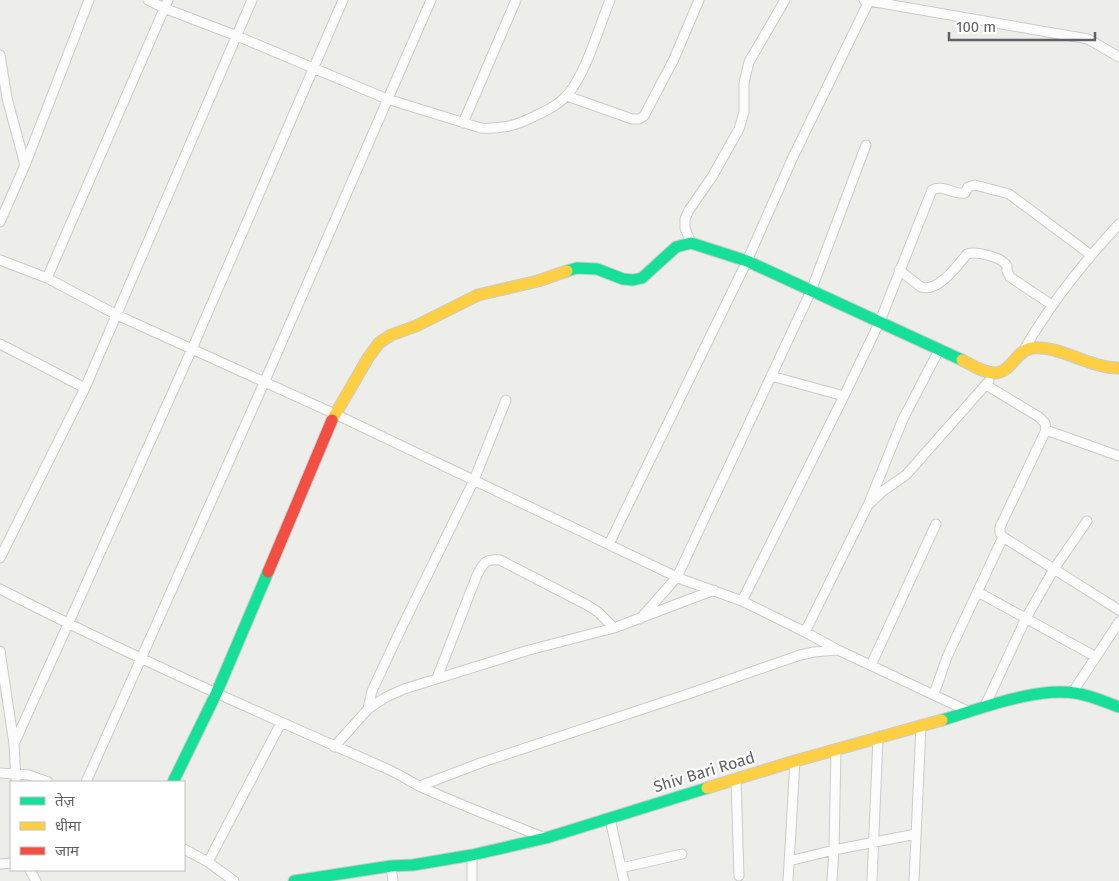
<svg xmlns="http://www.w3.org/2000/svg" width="1119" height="881" font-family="'Fira Sans','Noto Sans Devanagari',sans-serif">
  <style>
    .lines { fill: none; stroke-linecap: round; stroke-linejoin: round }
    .street-casing { stroke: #cbcbcb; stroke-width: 11 }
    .fast-casing { stroke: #cacbcb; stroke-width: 13 }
    .slow-casing { stroke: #cacbcb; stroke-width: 13 }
    .jam-casing { stroke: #cacbcb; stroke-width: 13 }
    .street { stroke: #fcfcfc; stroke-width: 9 }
    .fast { stroke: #16e098; stroke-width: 11 }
    .slow { stroke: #ffcf43; stroke-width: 11 }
    .jam { stroke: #f24e42; stroke-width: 11 }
    .labels { text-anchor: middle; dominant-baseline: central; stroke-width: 4; stroke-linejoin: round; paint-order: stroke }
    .street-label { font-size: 16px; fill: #5f6166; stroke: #fff }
  </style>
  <rect width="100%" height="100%" fill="#edede9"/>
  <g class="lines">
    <defs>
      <path id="street" d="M148,0l16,8 73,28 150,63 94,29c20,1 34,-2 52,-11 12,-6 26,-12 35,-23 18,-21 31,-67 42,-94
        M864,0l224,39 31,18
        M0,55l7,43 18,67
        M567,96l65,23h7l5,-3 30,-57 25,-59
        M463,123l53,-123
        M0,222l25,-57 64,-165
        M691,243l-6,-15v-9l4,-9 23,-33 27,-48 5,-17v-29l5,-21 36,-62
        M0,260l47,18 70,37 218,99 346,165 61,22 63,31 33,18 132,62
        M899,270l22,17c17,6 37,-22 46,-33 10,-3 35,3 40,12v5l3,6 42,28
        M47,278l121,-278
        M0,344l85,44
        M1024,350c26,-46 59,-87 95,-126
        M771,376l73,20
        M986,385l53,32 6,6 1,7 -46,97v6l3,4 116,73
        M1046,430l73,26
        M869,503l34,-84 36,-69
        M609,544l138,-283 46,-104 76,-156
        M0,558l85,-170 167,-388
        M0,589c126,65 255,122 385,179 12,5 23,12 34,18 41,19 84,35 126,52
        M978,592l118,65
        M742,601l102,-205 36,-75 52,-131c11,-6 21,5 33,3l3,-6 7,-2 34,9 82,61
        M640,619l37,-42 134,-286 55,-146
        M805,632l63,-127 15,-14 23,-16 83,-94
        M0,651l14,93
        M871,665l65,-141
        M437,678l40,-103c7,-13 8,-16 23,-15l87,45 11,7 16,16
        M1072,693l47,-71
        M934,694l13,-37 56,-120
        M984,708l42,-90 28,-49 33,-48
        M368,709l4,-18 28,-60 74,-151 32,-80
        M334,747l34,-38 18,-12 18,-8 125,-39 85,-22 100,-38
        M0,773l29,2 19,7
        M736,779l3,97
        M16,782l-2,-38 178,-395 151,-349
        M86,782l178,-399 167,-383
        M420,786l63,-24 208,-69 109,-38 14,-3 23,-2
        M610,819l14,62
        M184,849l24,13 26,19
        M472,855v26
        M789,861l45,-11 82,-16
        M208,862l73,-139
        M0,864l11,-1
        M391,866l2,15
        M621,868l61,-14
        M30,870l6,11
        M788,881l7,-120
        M832,881l2,-31 2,-101
        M872,881l6,-144
        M914,881l7,-155"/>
      <path id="fast" d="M567,271l10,-3 20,1 26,10 10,1 9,-2 34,-31 15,-4 56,18 215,99
        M942,720c38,-11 93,-33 133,-27 15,2 30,9 44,14
        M173,782l43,-88 52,-122
        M294,881l97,-15 22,-1 59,-10 74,-17 161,-50"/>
      <path id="slow" d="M962,360c10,5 22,13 33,13 16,0 21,-23 37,-25 29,-3 56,20 87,20
        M332,420l36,-62 11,-15 12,-8 25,-9 62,-31 60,-14 29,-10
        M707,788l88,-27 147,-41"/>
      <path id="jam" d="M268,572l64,-152"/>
    </defs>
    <use href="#street" class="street-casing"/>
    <use href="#fast" class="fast-casing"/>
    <use href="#slow" class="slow-casing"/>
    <use href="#jam" class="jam-casing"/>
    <use href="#street" class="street"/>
    <use href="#fast" class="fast"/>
    <use href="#slow" class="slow"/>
    <use href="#jam" class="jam"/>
  </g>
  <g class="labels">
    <g class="street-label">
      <text transform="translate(704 772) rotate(-17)">Shiv Bari Road</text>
    </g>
  </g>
  <rect x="10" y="781" width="175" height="90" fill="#ffffff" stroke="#bfc0c2"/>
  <rect x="20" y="797" width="25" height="8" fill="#16e098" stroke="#bfc0c2"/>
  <text x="55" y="806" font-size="15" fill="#5f6166">तेज़</text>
  <rect x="20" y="822" width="25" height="8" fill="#ffcf43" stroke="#bfc0c2"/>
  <text x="55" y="831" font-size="15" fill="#5f6166">धीमा</text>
  <rect x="20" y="847" width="25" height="8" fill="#f24e42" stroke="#bfc0c2"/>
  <text x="55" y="856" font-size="15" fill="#5f6166">जाम</text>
  <path d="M949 32v8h146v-8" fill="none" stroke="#5f6166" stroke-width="2.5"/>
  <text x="956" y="32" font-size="15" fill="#5f6166" stroke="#ffffff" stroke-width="4" paint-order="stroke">100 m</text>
</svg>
